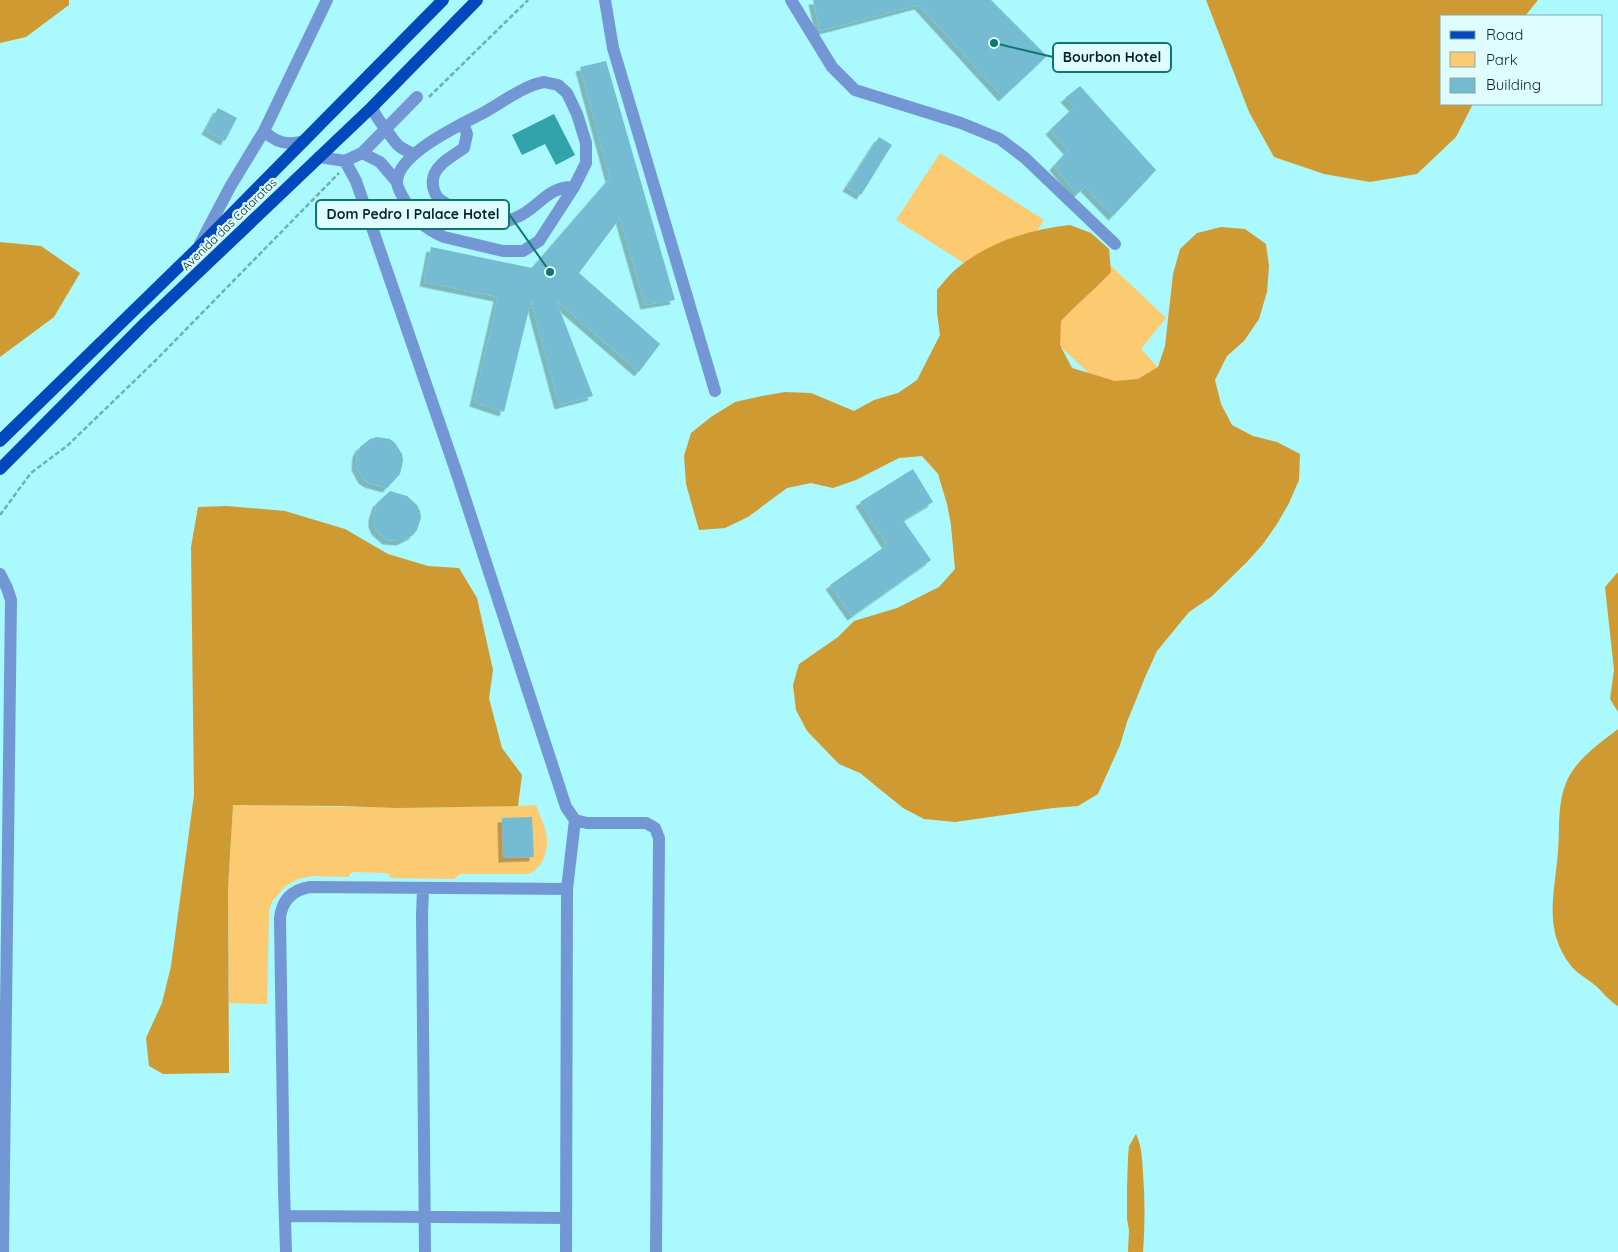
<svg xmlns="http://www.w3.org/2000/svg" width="1618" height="1252" font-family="Quicksand,sans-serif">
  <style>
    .green { fill: #fccb71 }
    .forest { fill: #ce9a31 }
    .water { fill: #31a3aa }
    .building { fill: #74bbd2; filter: url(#shadow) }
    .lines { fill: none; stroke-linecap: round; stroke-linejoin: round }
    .path { stroke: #70b0b4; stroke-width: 2.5; stroke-dasharray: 5 2.5; stroke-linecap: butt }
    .minor { stroke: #7397d5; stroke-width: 12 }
    .major { stroke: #0048bb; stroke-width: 12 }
    .labels { text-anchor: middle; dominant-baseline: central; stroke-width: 4.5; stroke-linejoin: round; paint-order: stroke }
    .street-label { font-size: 12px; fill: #032729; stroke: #dffdff }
    .leader { fill: none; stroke: #0f766e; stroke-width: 2 }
    .callout-dot { fill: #0f766e; stroke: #dffdff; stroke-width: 2 }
    .callout { fill: #dffdff; stroke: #0f766e; stroke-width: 2 }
    .callout-label { font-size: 14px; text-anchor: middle; font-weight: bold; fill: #032729 }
  </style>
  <defs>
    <filter id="shadow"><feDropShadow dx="-4.5" dy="4.5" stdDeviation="0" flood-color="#0004"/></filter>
  </defs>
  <rect width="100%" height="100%" fill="#a9f9fe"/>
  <path class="green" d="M940,153l104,67 -42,67 -106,-67z
    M1109,264l57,54 -25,31 34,37 -33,37 -94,-88z
    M233,805c101,1 202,5 303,0 4,11 11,25 11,35 0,14 -5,29 -19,34h-68l-6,5 -63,-1 -4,-5 -35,-1 -4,5 -36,-1 -14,3 -14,8 -12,15 -3,9 -2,93 -38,-1 -1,-114z"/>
  <path class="forest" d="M0,0h69v5l-43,32 -26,6z
    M1206,0h332l-13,16h-83v88h31l-17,33 -39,37 -47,8 -46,-8 -50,-17 -25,-45z
    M1070,225l21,8 18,16 2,23c-16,17 -34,32 -50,49l-1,24 12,23 43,13 23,-2 20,-12 7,-21 8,-72 7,-25 17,-16 24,-6 24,2 21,15 3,22 -2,26 -8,27 -15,22 -17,15 -12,24 6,24 11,21 21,11 24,6 23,12 -1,26 -10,23 -12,21 -14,20 -16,18 -36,35 -22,15 -32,39 -11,24 -19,47 -7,23 -22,49 -20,12 -25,2 -98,14 -31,-3 -21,-11 -43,-35 -21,-9 -32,-33 -11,-21 -3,-25 6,-21 39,-27 16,-16 43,-13 42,-21 16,-18 -4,-44 -4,-21 -9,-30 -16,-18 -23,2 -43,22 -23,8 -22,-5 -24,5 -39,29 -23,11 -26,2 -13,-46 -2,-28 7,-23 20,-16 24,-15 27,-6 23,-4 26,1 43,18 20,-11 24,-7 19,-13 23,-45 -3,-22v-23c6,-7 11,-14 18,-20 31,-27 75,-41 115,-45z
    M0,242l41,4 39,27 -26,44 -54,40z
    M227,506l58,5 60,18 43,25 40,12 31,2 18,30 16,72 -4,28 13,50 20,27 -4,31 -120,2 -58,-2 -107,-1 -5,84 1,184 -66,1 -14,-8 -3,-28 16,-35 9,-37 23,-171 -3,-248 7,-40z
    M1618,572v140l-8,-13 4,-29 -9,-83z
    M1618,729v277c-9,-5 -15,-14 -22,-20 -8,-7 -18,-12 -24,-19 -30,-37 -17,-74 -14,-116 2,-23 -1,-46 8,-68 9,-23 33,-39 52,-54z
    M1136,1134c6,13 6,25 7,39 2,26 2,52 0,79h-15l1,-22 -2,-11v-31l1,-31 1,-11z"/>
  <path class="water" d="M554,114l21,41 -19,10 -11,-21 -23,11 -10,-20z"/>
  <path class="building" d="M813,0h178l56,56 -44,41 -84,-92 -99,26z
    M606,61l69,239 -30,5 -25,-87 -41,55 81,71 -21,28 -83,-72 37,96 -34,9 -28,-104 -27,111 -30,-10 24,-105 -74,-15 7,-35 101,21 78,-90 -30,-111z
    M1080,86l76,84 -43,46 -28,-29 -8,7 -23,-28 14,-16 -18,-20 24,-23 -9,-9z
    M218,108l19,10 -12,23 -19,-11z
    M879,137l13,8 -31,50 -14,-8z
    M377,437l13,2 5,4 7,11 1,7 -3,13 -13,14 -18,-5 -6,-4 -7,-13 1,-13 3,-6 10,-8z
    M913,469l20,33 -30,18 28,40 -79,56 -22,-31 57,-40 -27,-43z
    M390,491l17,5 10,9 3,6 1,7 -4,12 -4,5 -12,6 -14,-1 -11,-10 -3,-7v-7l4,-13z
    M532,817l2,40 -31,1 -1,-40z"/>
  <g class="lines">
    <path class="path" d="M429,97l99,-97
      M0,515l31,-42 36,-27 89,-86 183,-187"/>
    <path class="minor" d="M605,0l8,48 102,343
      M791,0l41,67 23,23 106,33 39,16 25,19 90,86
      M544,82l14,3 9,8 10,21 9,29v20l-12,24 -35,54 -16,10h-20l-59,-14c-20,-9 -28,-17 -39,-36 -3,-6 -9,-14 -8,-21 4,-28 63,-55 86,-67 18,-10 42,-28 61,-31z
      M372,107c3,8 7,14 13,21 11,15 10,18 29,26
      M463,123l4,11 -3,14c-11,8 -30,17 -31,32 -1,5 1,13 5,18 4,4 37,23 43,25 10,3 25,-1 34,-5 24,-9 31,-32 59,-31
      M264,131c12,12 24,15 40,10
      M362,153l18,9 17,20
      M319,157l26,4 17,-8 55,-56
      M345,161l11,20 102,296 108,330 9,13 12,3h59l9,5 4,10 -3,414
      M200,244l30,-57 34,-56 63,-131
      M0,574l7,14 4,12 -8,652
      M423,888l-1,28 3,336
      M285,1216l280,2
      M286,1252l-2,-62 -4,-272c2,-18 12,-28 30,-31l257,2
      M566,1252l1,-363 8,-69"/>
    <path class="major" d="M0,441l199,-194 244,-247
      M0,469l145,-146 227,-216 105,-107"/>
  </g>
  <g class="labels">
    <g class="street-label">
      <text transform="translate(229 224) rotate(-44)">Avenida das Cataratas</text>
    </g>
  </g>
  <path class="leader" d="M994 43L1053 57M550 272L509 214"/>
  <g class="callout-dot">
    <circle cx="994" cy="43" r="5"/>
    <circle cx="550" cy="272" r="5"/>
  </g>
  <g class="callout">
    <rect x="1053" y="43" width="118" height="29" rx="5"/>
    <rect x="316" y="200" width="193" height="29" rx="5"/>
  </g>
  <g class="callout-label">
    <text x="1112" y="62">Bourbon Hotel</text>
    <text x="413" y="219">Dom Pedro I Palace Hotel</text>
  </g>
  <rect x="1440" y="15" width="162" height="90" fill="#dffdff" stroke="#87a7a9"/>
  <rect x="1450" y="31" width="25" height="8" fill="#0048bb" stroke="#87a7a9"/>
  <text x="1486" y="40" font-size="15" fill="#032729">Road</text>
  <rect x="1450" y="52" width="25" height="15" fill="#fccb71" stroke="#87a7a9"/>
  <text x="1486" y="65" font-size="15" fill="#032729">Park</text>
  <rect x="1450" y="78" width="25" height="15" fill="#74bbd2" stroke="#87a7a9"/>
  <text x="1486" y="90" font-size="15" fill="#032729">Building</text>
</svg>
